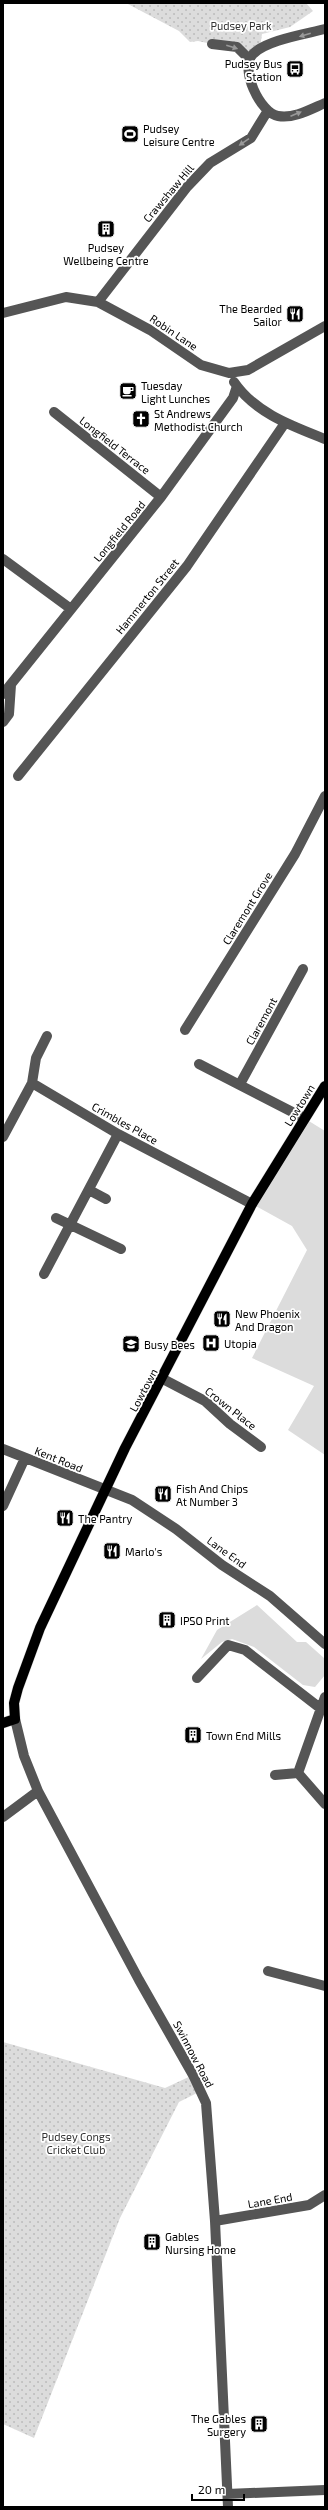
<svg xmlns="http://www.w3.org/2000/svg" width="328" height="2510" font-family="'Exo 2',sans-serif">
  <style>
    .grass { fill: #dcdcdc }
    .park { fill: url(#park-dots) }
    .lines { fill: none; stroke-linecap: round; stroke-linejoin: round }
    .major-casing { stroke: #dbdbdb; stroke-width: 11 }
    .minor { stroke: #555; stroke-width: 10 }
    .major { stroke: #000; stroke-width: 10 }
    .oneway { fill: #999 }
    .labels { text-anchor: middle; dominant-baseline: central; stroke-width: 3.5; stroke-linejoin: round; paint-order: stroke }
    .park-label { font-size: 11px; fill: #333; stroke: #fff }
    .poi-label { font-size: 11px; fill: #000; stroke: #fff; text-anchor: start }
    .street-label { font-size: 11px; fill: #000; stroke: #fff }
  </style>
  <defs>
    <pattern id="park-dots" width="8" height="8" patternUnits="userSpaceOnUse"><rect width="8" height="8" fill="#dcdcdc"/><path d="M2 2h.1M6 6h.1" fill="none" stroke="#bbb" stroke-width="1.8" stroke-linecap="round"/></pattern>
  </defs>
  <rect width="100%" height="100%" fill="#fff"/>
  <path class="grass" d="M304,1118l21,13v324l-37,-25 26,-44 -62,-28 55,-108 -15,-24 -40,-22z
    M257,1605l40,37h9l18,16 1,17 -10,12 -12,-2 -49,-38 -22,-8 -10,3 -21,17 16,-29z"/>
  <path class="park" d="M126,3h180l7,8 -23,16 -28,7 -2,13 -7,6 -55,-12 -8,1 -11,-11z
    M3,2042l162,46 28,-13 8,16 -22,11 -59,116 -86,220 -31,-14z"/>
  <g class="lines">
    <defs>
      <path id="major" d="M3,1723l12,-4 -1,-16 4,-15 22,-60 85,-180 127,-244 73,-118"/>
    </defs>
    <use href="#major" class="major-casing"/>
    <path class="minor" d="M325,29c-19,5 -59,11 -72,25 -14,14 7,59 25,62 16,3 33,-7 47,-13
      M212,44l25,3 12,12
      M98,302l89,-115 23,-24 41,-25 16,-26
      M3,313l63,-16 32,5 52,28 51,35 28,8 19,-3 77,-44
      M234,382c21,31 58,44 91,57
      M54,412l107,85
      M3,559l68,50
      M3,694l158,-197 72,-99 4,-12
      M3,722l6,-8 2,-29
      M18,776l169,-210 98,-143
      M185,1030l110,-176 30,-58
      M47,1036l-11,22 -4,25 86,51 134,70
      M199,1064l105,54
      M240,1084l63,-115
      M3,1137l29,-54
      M89,1190l17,9
      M56,1218l65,31
      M44,1274l74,-140
      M163,1379l42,22 25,23 31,23
      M3,1449l129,51 44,29 46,36 48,31 55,48
      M3,1506l22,-48
      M197,1678l31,-33 17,5 75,58
      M325,1697l-27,76 27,31
      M15,1719l9,37 14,35 101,189 54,95 13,28 9,118 13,286
      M275,1775l23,-2
      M3,1817l35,-26
      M268,1971l57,15
      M215,2221l94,-16 16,-10
      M227,2494l98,-4"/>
    <use href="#major" class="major"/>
  </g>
  <defs><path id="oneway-solid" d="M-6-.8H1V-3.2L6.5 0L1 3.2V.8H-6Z"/></defs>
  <g class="oneway">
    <use href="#oneway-solid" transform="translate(305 35) rotate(164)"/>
    <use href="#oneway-solid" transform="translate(232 47) rotate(17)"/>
    <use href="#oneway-solid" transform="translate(296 114) rotate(-23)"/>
    <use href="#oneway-solid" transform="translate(244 142) rotate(146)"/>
  </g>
  <defs>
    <symbol id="bus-square" viewBox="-11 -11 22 22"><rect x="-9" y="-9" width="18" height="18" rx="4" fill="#000" stroke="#fff"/><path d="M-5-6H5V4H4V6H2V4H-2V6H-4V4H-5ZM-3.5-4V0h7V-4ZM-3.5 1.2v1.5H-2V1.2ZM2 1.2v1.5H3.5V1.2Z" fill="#fff"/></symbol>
    <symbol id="stadium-square" viewBox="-11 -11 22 22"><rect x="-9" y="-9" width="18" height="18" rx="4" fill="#000" stroke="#fff"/><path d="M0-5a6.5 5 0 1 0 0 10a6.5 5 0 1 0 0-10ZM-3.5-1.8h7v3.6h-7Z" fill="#fff"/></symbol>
    <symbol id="building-square" viewBox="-11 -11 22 22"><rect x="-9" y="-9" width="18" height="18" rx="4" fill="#000" stroke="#fff"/><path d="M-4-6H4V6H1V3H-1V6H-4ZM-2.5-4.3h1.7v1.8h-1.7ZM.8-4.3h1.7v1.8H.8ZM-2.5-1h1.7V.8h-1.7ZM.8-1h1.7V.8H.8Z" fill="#fff"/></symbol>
    <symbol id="restaurant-square" viewBox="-11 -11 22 22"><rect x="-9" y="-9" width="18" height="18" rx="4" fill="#000" stroke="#fff"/><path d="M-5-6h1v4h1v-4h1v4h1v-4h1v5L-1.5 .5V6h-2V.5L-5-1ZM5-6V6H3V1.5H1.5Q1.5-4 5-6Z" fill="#fff"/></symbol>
    <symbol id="cafe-square" viewBox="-11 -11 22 22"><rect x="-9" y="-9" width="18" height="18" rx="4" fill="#000" stroke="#fff"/><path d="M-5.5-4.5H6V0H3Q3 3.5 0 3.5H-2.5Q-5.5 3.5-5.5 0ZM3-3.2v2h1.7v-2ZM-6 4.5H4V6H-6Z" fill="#fff"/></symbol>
    <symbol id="church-square" viewBox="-11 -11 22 22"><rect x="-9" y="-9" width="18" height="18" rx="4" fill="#000" stroke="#fff"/><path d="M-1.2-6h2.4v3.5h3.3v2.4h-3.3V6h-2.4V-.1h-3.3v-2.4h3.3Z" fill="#fff"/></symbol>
    <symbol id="hospital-square" viewBox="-11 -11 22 22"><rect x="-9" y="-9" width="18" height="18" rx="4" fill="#000" stroke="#fff"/><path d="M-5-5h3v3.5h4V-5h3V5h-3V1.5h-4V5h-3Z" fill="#fff"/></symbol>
    <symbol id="school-square" viewBox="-11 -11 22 22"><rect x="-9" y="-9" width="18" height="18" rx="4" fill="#000" stroke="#fff"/><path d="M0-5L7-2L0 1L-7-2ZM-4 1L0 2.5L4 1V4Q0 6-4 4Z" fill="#fff"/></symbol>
  </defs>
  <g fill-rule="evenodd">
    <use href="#bus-square" x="285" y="59" width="20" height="20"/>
    <use href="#stadium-square" x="120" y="124" width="20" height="20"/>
    <use href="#building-square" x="96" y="219" width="20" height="20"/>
    <use href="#restaurant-square" x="285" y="304" width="20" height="20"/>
    <use href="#cafe-square" x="118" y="381" width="20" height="20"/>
    <use href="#church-square" x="131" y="409" width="20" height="20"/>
    <use href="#restaurant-square" x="212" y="1309" width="20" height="20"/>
    <use href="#hospital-square" x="201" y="1333" width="20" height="20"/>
    <use href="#school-square" x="121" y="1334" width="20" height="20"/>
    <use href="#restaurant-square" x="153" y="1484" width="20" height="20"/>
    <use href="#restaurant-square" x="55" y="1508" width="20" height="20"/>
    <use href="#restaurant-square" x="102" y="1541" width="20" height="20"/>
    <use href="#building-square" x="157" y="1610" width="20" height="20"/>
    <use href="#building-square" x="183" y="1725" width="20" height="20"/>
    <use href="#building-square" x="142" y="2232" width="20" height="20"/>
    <use href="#building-square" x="249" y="2414" width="20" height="20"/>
  </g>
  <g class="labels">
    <g class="park-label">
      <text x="241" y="25">Pudsey Park</text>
      <text x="76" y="2136">Pudsey Congs<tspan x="76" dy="13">Cricket Club</tspan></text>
    </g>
    <g class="poi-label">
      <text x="282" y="63" text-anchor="end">Pudsey Bus<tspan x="282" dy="13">Station</tspan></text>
      <text x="143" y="128">Pudsey<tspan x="143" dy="13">Leisure Centre</tspan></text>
      <text x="106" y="247" text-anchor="middle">Pudsey<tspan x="106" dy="13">Wellbeing Centre</tspan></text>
      <text x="282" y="308" text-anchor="end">The Bearded<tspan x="282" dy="13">Sailor</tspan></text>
      <text x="141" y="385">Tuesday<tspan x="141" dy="13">Light Lunches</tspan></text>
      <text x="154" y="413">St Andrews<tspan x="154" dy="13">Methodist Church</tspan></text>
      <text x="235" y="1313">New Phoenix<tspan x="235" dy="13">And Dragon</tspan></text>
      <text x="224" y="1343">Utopia</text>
      <text x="144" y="1344">Busy Bees</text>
      <text x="176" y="1488">Fish And Chips<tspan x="176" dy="13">At Number 3</tspan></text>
      <text x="78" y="1518">The Pantry</text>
      <text x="125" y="1551">Marlo's</text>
      <text x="180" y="1620">IPSO Print</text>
      <text x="206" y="1735">Town End Mills</text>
      <text x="165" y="2236">Gables<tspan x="165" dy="13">Nursing Home</tspan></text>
      <text x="246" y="2418" text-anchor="end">The Gables<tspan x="246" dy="13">Surgery</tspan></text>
    </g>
    <g class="street-label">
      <text transform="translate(168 193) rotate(-50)">Crawshaw Hill</text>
      <text transform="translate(174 332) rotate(34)">Robin Lane</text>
      <text transform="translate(115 445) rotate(38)">Longfield Terrace</text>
      <text transform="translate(119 531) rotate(-51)">Longfield Road</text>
      <text transform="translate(147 596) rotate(-51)">Hammerton Street</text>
      <text transform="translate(247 908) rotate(-58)">Claremont Grove</text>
      <text transform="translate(261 1021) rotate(-61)">Claremont</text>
      <text transform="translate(299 1105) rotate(-58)">Lowtown</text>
      <text transform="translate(125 1123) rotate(29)">Crimbles Place</text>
      <text transform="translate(143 1390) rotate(-62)">Lowtown</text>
      <text transform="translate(231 1408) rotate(38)">Crown Place</text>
      <text transform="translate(59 1459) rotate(22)">Kent Road</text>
      <text transform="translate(227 1552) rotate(36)">Lane End</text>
      <text transform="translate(194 2054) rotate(62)">Swinnow Road</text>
      <text transform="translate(270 2200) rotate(-10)">Lane End</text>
    </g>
  </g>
  <rect width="328" height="2510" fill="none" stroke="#000000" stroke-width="8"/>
  <path d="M192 2494v6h52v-6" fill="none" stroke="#000000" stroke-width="2"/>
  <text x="198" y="2494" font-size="12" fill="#000000" stroke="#ffffff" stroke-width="3" paint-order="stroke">20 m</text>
</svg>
